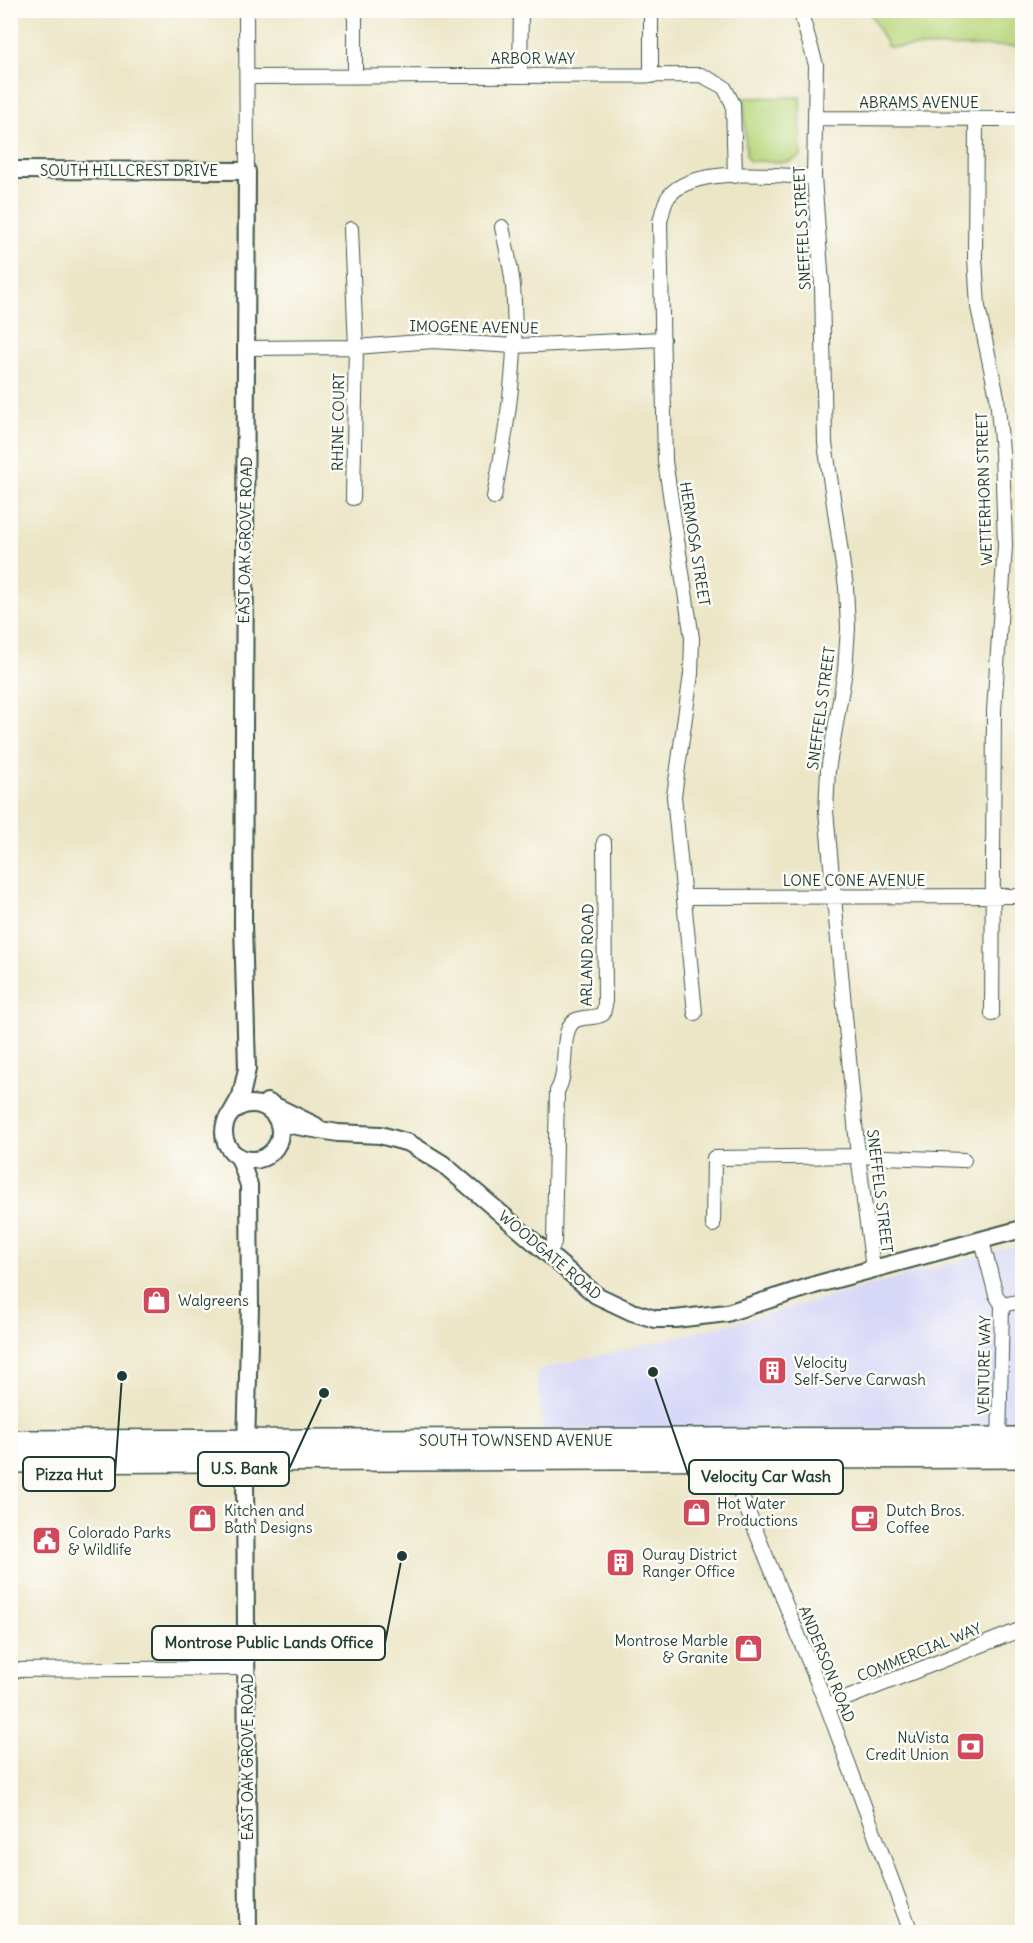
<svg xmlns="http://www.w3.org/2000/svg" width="1033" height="1943" font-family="Delius,sans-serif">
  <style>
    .built { fill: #d7d7f8 }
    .green { fill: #b9d77e; stroke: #6c8a59; stroke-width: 1.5 }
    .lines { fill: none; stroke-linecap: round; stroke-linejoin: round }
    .minor-casing { stroke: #3e564a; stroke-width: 16 }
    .tertiary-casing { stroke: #3e564a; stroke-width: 20 }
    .trunk-casing { stroke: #3e564a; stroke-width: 24 }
    .minor { stroke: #fff; stroke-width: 14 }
    .tertiary { stroke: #fff; stroke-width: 16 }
    .trunk { stroke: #fff; stroke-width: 21 }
    .labels { text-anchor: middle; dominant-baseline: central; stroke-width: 5; stroke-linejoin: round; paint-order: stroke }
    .street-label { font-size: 15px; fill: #1f3d34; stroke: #fdfcf7 }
    .poi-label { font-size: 15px; fill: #1f3d34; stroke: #fdfcf7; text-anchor: start }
    .leader { fill: none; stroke: #1f3d34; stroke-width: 2 }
    .callout-dot { fill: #1f3d34; stroke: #fdfcf7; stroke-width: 2 }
    .callout { fill: #fdfcf7; stroke: #1f3d34; stroke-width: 2 }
    .callout-label { font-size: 16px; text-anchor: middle; font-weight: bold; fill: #1f3d34 }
  </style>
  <rect width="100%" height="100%" fill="#fdfcf7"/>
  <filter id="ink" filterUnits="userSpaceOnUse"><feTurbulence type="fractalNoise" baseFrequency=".0167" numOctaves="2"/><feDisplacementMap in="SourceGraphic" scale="12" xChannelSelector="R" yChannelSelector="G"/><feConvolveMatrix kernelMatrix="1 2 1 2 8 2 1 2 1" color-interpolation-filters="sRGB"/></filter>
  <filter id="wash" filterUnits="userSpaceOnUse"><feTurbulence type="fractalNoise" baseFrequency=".008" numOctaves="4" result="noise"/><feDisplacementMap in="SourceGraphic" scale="24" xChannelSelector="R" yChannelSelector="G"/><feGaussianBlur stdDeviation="1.35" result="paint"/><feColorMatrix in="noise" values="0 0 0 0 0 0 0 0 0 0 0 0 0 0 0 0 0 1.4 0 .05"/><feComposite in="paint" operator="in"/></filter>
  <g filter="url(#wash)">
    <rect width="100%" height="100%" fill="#ece6c7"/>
    <path class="built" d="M1022,1244v185l-480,1 -5,-60 182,-43z"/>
    <path class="green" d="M869,11h153v35l-134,1z
      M800,97l1,59 -14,6 -38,-1 -3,-6 -2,-57z"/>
  </g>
  <g filter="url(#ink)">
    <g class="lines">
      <defs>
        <path id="minor" d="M246,10l1,161
          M355,10v66
          M800,10l16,55 -2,112 8,107 3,159 21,144 2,41 -3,43 -17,99 -2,41 32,345 15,112
          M520,74l1,-64
          M651,76v-66
          M247,77l454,-2 23,12 9,17 2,72
          M816,118l206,1
          M976,119l-1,139 3,49 19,90 5,54 3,95 -11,165 -2,303
          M351,229l5,118 -3,151
          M247,348l109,-1 77,-6 81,5 149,-7
          M494,497c13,-70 25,-140 19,-211 -2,-20 -7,-40 -11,-59
          M685,897l337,-1
          M695,1013l-21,-217 17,-122 1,-36 -27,-177 -5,-239c2,-8 4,-20 9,-26 24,-31 109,-20 145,-19
          M713,1225l1,-67 144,-2 106,4
          M982,1241l14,54 6,10 -3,141
          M550,1255l4,-13 3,-151c13,-19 1,-62 19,-71 8,-4 19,-1 27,-6l2,-9 -1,-163
          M1002,1305l20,-4
          M736,1451l3,39 88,216 84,226
          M10,1670l236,-2
          M827,1706l195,-77"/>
        <path id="tertiary" d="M10,170l237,1 -4,753 4,145 -6,27 -9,16
          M267,1102l49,24
          M224 1132a28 28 0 1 1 56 0a28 28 0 1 1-56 0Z
          M279,1123l59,10 42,2 29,8 34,21 153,131 36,17 23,7h20l52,-6 91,-29 204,-55
          M239,1157l10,28 1,122 -5,172 3,453"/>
        <path id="trunk" d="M10,1441l1012,-3
          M10,1462l1012,-5"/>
      </defs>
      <use href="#minor" class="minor-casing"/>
      <use href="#tertiary" class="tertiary-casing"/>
      <use href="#trunk" class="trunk-casing"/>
      <use href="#minor" class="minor"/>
      <use href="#tertiary" class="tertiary"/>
      <use href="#trunk" class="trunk"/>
    </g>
  </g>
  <defs>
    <symbol id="shop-square" viewBox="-11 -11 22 22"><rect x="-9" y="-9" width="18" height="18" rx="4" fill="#d1495b" stroke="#fdfcf7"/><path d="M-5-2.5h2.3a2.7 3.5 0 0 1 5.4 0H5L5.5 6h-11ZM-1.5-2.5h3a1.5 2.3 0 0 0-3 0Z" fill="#fff"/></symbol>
    <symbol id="building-square" viewBox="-11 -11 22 22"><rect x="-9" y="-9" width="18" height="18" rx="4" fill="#d1495b" stroke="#fdfcf7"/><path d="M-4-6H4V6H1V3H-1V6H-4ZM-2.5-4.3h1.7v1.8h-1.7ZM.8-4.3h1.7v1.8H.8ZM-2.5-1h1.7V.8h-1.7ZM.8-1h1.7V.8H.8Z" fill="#fff"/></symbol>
    <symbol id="cafe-square" viewBox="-11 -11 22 22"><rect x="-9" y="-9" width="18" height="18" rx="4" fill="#d1495b" stroke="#fdfcf7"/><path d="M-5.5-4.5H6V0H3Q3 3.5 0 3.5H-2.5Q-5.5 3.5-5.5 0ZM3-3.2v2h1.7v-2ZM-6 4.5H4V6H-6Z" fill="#fff"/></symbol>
    <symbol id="civic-square" viewBox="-11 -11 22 22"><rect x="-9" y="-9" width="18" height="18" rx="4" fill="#d1495b" stroke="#fdfcf7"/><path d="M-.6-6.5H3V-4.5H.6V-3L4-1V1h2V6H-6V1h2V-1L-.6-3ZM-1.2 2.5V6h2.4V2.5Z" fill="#fff"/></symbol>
    <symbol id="bank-square" viewBox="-11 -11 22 22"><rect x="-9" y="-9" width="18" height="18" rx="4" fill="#d1495b" stroke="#fdfcf7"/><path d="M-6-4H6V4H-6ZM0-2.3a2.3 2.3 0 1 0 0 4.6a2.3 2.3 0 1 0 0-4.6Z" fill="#fff"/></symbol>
  </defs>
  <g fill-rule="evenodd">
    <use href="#shop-square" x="140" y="1284" width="33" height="33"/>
    <use href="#building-square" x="756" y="1354" width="33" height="33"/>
    <use href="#shop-square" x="680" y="1496" width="33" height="33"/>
    <use href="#shop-square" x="186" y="1502" width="33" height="33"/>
    <use href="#cafe-square" x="848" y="1502" width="33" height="33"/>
    <use href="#civic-square" x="30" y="1524" width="33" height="33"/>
    <use href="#building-square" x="604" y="1546" width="33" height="33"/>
    <use href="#shop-square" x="732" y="1632" width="33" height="33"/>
    <use href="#bank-square" x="954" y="1730" width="33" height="33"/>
  </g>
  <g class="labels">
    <g class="street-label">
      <text x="533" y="58">ARBOR WAY</text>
      <text x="919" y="102">ABRAMS AVENUE</text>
      <text x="129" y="170">SOUTH HILLCREST DRIVE</text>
      <text transform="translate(802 228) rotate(-93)">SNEFFELS STREET</text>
      <text transform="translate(474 327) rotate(1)">IMOGENE AVENUE</text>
      <text transform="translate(338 422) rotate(-89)">RHINE COURT</text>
      <text transform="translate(984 489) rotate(-92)">WETTERHORN STREET</text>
      <text transform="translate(245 540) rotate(-89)">EAST OAK GROVE ROAD</text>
      <text transform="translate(695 544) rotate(81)">HERMOSA STREET</text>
      <text transform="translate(821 708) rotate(-82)">SNEFFELS STREET</text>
      <text x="854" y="880">LONE CONE AVENUE</text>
      <text transform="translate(587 955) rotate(-89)">ARLAND ROAD</text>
      <text transform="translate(880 1191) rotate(83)">SNEFFELS STREET</text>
      <text transform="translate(550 1255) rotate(40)">WOODGATE ROAD</text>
      <text transform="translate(984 1365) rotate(-89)">VENTURE WAY</text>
      <text x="516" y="1440">SOUTH TOWNSEND AVENUE</text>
      <text transform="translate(919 1652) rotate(-22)">COMMERCIAL WAY</text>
      <text transform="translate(827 1664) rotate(68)">ANDERSON ROAD</text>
      <text transform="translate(247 1757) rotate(-90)">EAST OAK GROVE ROAD</text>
    </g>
    <g class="poi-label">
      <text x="178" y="1300">Walgreens</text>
      <text x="794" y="1362">Velocity<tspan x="794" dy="17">Self-Serve Carwash</tspan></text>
      <text x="717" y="1503">Hot Water<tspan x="717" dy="17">Productions</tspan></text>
      <text x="224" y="1510">Kitchen and<tspan x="224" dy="17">Bath Designs</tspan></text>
      <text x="886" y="1510">Dutch Bros.<tspan x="886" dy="17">Coffee</tspan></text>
      <text x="68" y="1532">Colorado Parks<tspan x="68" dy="17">&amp; Wildlife</tspan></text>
      <text x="642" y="1554">Ouray District<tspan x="642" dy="17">Ranger Office</tspan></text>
      <text x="728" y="1640" text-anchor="end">Montrose Marble<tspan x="728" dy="17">&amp; Granite</tspan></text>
      <text x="949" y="1737" text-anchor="end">NuVista<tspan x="949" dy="17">Credit Union</tspan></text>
    </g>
  </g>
  <path class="leader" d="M324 1393L289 1469M122 1376L115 1474M653 1372L689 1477M402 1556L385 1643"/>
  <g class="callout-dot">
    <circle cx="324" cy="1393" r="6"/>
    <circle cx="122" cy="1376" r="6"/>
    <circle cx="653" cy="1372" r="6"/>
    <circle cx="402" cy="1556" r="6"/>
  </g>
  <g class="callout">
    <rect x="198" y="1452" width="91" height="34" rx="6"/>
    <rect x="23" y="1457" width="92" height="34" rx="6"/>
    <rect x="689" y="1460" width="154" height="34" rx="6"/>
    <rect x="152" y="1626" width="233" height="34" rx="6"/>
  </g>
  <g class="callout-label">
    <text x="244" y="1474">U.S. Bank</text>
    <text x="69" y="1480">Pizza Hut</text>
    <text x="766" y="1482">Velocity Car Wash</text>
    <text x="269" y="1648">Montrose Public Lands Office</text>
  </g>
  <rect width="1033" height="1943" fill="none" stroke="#fdfcf7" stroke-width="36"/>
</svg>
